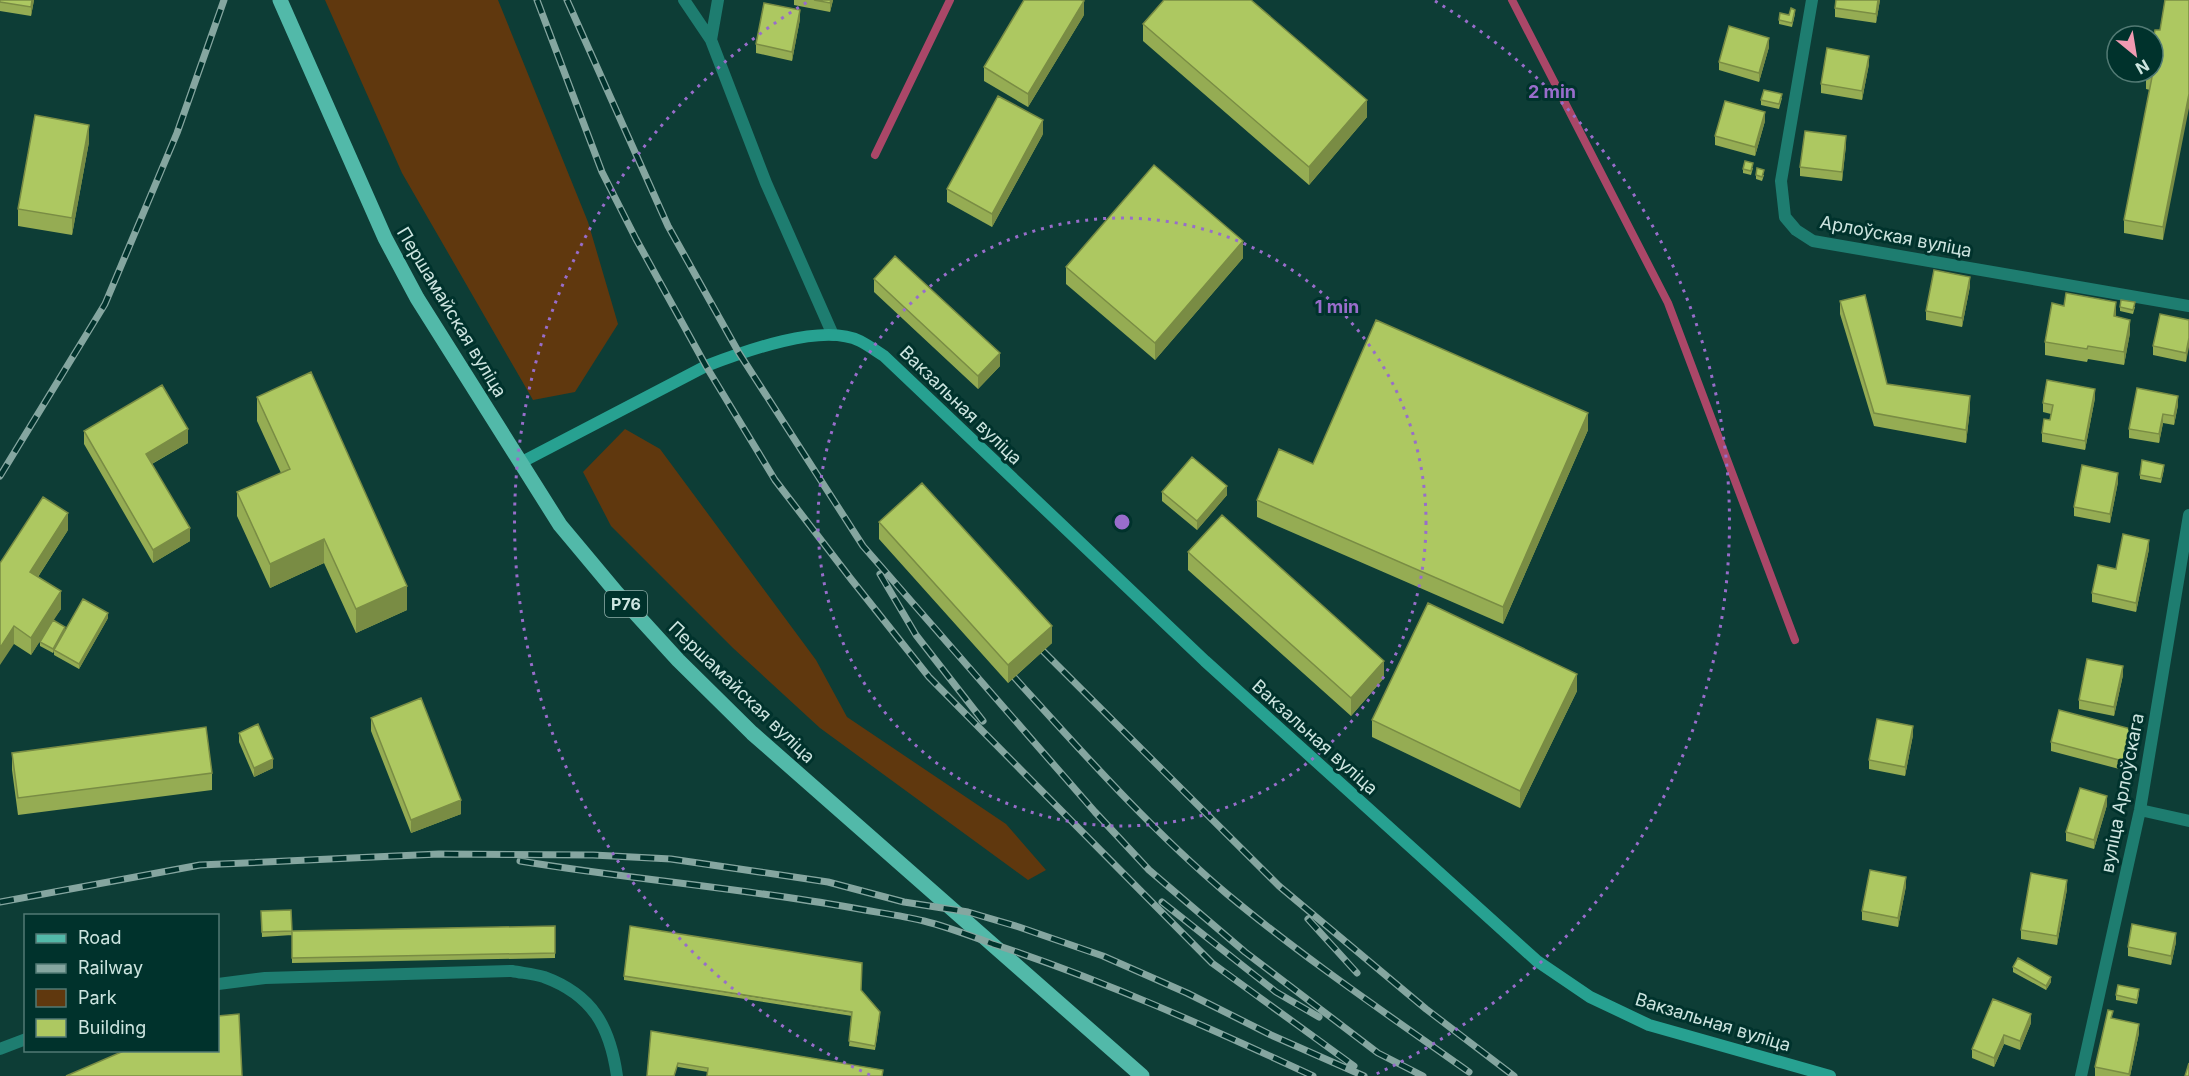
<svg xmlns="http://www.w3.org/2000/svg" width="2189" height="1076" font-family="Inter,sans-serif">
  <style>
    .green { fill: #60380e }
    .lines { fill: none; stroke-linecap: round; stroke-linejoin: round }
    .stream { stroke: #aa4768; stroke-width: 8 }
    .minor { stroke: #1e7d70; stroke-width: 12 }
    .secondary { stroke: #27a191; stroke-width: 12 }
    .primary { stroke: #52b9a9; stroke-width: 15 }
    .rail-casing { stroke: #85a6a0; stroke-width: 7 }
    .rail { stroke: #00322c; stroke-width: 4.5; stroke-dasharray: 14; stroke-linecap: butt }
    .wall { fill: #95ac53 }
    .shaded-wall { fill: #798c44 }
    .building { fill: #adc861; stroke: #798c44; stroke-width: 1.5 }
    .ring { fill: none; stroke: #986dcb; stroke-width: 3; stroke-dasharray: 3 6 }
    .labels { text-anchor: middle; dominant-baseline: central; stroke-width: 6; stroke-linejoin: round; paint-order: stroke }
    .shield { fill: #00322c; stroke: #90afaa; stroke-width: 1.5 }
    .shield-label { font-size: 16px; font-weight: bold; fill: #cde5e0 }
    .street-label { font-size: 18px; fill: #cde5e0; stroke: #00322c }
    .centre { fill: #986dcb; stroke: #00322c; stroke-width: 3 }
    .ring-label { font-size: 18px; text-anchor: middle; font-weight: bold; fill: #986dcb; stroke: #00322c; stroke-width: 6; stroke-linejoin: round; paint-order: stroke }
  </style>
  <rect width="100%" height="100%" fill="#0d3d36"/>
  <path class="green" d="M325,0h173l90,222 30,102 -43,68 -42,8 -131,-227z
    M625,429l35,20 156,211 31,57 159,107 40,46 -18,10 -208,-152 -87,-80 -122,-122 -28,-54z"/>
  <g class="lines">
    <path class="stream" d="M1512,0l156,303 127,337
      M875,155l75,-155"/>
    <path class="minor" d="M684,0l27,40 55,143 67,152
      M1812,0l-31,181 4,36 11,13 17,11 376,65
      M711,40l7,-40
      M2140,810l49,11
      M218,984l47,-6 247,-7c10,2 22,3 32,6 49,18 66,50 73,99
      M0,1049l26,-10
      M2081,1076l59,-266 49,-295"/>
    <path class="secondary" d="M520,463l186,-97c37,-14 116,-44 154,-25 8,4 16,10 24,15l321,305 332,300 53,36 59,28 181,51"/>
    <path class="primary" d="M280,0l105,238 32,60 143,227 56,67 62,68 74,73 390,343"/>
    <defs>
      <path id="rail" d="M537,0l65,172 34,67 70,127 69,114 76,99 78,98 283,286 142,103
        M567,0l101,226 71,127 124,193 232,266 54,58 96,82 133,101 45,23
        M0,476l105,-172 72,-171 47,-133
        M880,574l36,61 67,86
        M1043,651l236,235 147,123 88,67
        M1014,677c68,75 136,152 213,217 77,64 160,120 242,178
        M520,861c109,18 219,27 328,46 25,5 52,8 76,14 24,6 47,15 69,23 110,36 215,83 320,132
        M0,902l200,-37 239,-11 154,1 78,4 157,23 76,20 64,10 51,15 84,29 84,37 84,42 93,41
        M1162,902l114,90 43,25
        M1308,919l49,54"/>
    </defs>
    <use href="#rail" class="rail-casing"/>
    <use href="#rail" class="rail"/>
  </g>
  <path class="wall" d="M0,0h34l-3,16 -31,-5z
    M794,0h39l-3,12 -36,-7z
    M1880,0l-4,23 -41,-6v-9z
    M2165,0l-2,240 -39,-7v-13l26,-130 -4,-1v-13l14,-46z
    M1795,14l-3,13 -13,-3v-4l10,-5z
    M1084,15l-56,92 -44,-26v-14z
    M800,19l-8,42 -36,-8v-9z
    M1143,24l224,93 -58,68 -166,-144z
    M1769,47l-10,35 -40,-12v-8z
    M1869,64l-7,36 -41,-7v-9z
    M1782,98l-3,11 -18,-4v-5z
    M1765,121l-10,35 -40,-11v-9z
    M1043,134l-51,93 -45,-25v-13z
    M89,142l-17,93 -54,-9v-17z
    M1846,145l-4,36 -42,-5v-9z
    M1753,168l-2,7 -8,-2v-4z
    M1756,175h8l-2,6 -6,-2z
    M1243,258l-88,102 -89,-76v-17z
    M874,279l126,87 -22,23 -104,-97z
    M1970,286l-8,41 -36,-7v-9z
    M1840,301l47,83 83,25 -4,34 -92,-17 -34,-112z
    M2120,307h15l-2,7 -13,-3z
    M2116,317l14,16 -6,32 -36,-6 -1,3 -42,-7v-13z
    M2189,320l-3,42 -33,-7v-9z
    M257,397l150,213 -51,23 -32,-70 -54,25 -33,-72v-24l44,-19 -24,-52z
    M2095,398l-10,52 -43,-8v-9l8,-13 1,-6 -8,-2v-9z
    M2178,405l-4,20 -11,-2 -4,20 -30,-5v-9z
    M1588,430l-85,194 -246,-107v-17l56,-36z
    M84,431l104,12 -36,21 38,77 -37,22 -69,-119z
    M2164,469l-3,14 -21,-4v-4z
    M2118,482l-8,41 -36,-7v-9z
    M1162,492l65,3 -30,35 -35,-29z
    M879,522l173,121 -44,40 -129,-144z
    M68,530l-30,47 23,32 -8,11 12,11 43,-13 -29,51 -25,-14v-5l-1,3 -13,-7v-4l5,-9 -14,22 -17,-11 -14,-81z
    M2149,549l-13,63 -44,-10v-9z
    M1188,552l196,126 -33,38 -163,-146z
    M2123,675l-9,41 -35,-7v-9z
    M1577,691l-57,117 -148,-71v-17z
    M371,718l90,96 -50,19 -40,-102z
    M239,733l34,35 -19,9 -15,-35z
    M1913,735l-8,41 -36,-7v-9z
    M2131,738l-8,32 -72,-19v-9z
    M12,753l200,20v17l-194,25 -6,-45z
    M2107,805l-13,44 -28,-8v-9z
    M1906,886l-8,41 -36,-7v-9z
    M2067,889l-10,56 -36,-6v-9z
    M291,910l1,25 -30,2 -1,-26z
    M555,926v32l-263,5v-32z
    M2176,942l-5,23 -43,-9v-9z
    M2013,967l38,15 -5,8 -33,-18z
    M624,976l256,41 -5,33 -26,-4 3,-30 -228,-36z
    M2139,994l-2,10 -21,-4v-5z
    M2113,1018l26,15 -9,43h-35v-9z
    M2031,1023l-11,27 -16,-6 -10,23 -22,-9v-9z
    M651,1031l232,39 -175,2 -30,-5z"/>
  <path class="shaded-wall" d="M32,0h2l-3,16v-9z
    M831,0h2l-3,12v-9z
    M1878,0h2l-4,23v-9z
    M1084,1v14l-56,92v-13z
    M800,10v9l-8,42v-9z
    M1769,38v9l-10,35v-9z
    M1869,56v8l-7,36v-9z
    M2189,94v14l-26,132v-13z
    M1367,100v17l-58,68v-18z
    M1765,112v9l-10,35v-9z
    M1043,120v14l-51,93v-13z
    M89,125v17l-17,93v-17z
    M1846,136v9l-4,36v-9z
    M1243,241v17l-88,102v-17z
    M1970,277v9l-8,41v-9z
    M2116,302v13l-2,15v-14z
    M2130,320v13l-6,32v-13z
    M2189,338v9l-3,15v-9z
    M1000,353v13l-22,23v-13z
    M2095,389v9l-10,52v-9z
    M1970,396v13l-4,34v-13z
    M2178,396v9l-4,20v-9z
    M1588,413v17l-85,194v-17z
    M2163,414v9l-4,20v-9z
    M188,429v14l-42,24v-13z
    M2118,473v9l-8,41v-9z
    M1227,486v9l-30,35v-9z
    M68,513v17l-38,59v-17z
    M190,528v13l-37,22v-13z
    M324,539v24l-54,25v-24z
    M2149,540v9l-13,63v-9z
    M407,586v24l-51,23v-24z
    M61,591v18l-30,46v-17z
    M108,613v5l-29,51v-5z
    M14,626v18l-14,21v-17z
    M1052,626v17l-44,40v-18z
    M65,627v5l-12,21v-4z
    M1384,661v17l-33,38v-18z
    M2123,666v9l-9,41v-9z
    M1577,674v17l-57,117v-17z
    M1913,726v9l-8,41v-9z
    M2131,729v9l-8,32v-9z
    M273,759v9l-19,9v-9z
    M2107,796v9l-13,44v-9z
    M461,800v14l-50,19v-13z
    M1906,877v9l-8,41v-9z
    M2067,880v9l-10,56v-9z
    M2176,933v9l-5,23v-9z
    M2051,977v5l-5,8v-4z
    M2031,1014v9l-11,27v-9z
    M2139,1024v9l-9,43h-1z
    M2004,1035v9l-10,23v-9z"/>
  <path class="building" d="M0,0h32l-1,7 -31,-5z
    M814,0h17l-1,3z
    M1024,0h57l3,1 -56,93 -44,-27z
    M1164,0h87l116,100 -58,67 -166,-143z
    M1836,0h42l-2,14 -41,-6z
    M2165,0h24v94l-26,133 -39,-7 28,-143 -6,-1 1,-4h6v-31l2,-11h5z
    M764,3l36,7 -8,42 -36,-8z
    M1791,8l4,2 -3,13 -13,-3 1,-7 9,2z
    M1729,26l40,12 -10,35 -40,-11z
    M1827,48l42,8 -7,35 -41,-7z
    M1764,90l18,4 -3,10 -18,-4z
    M998,96l45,24 -51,94 -45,-25z
    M1725,101l40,11 -10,35 -40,-11z
    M35,115l54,10 -17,93 -54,-9z
    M1805,131l41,5 -4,36 -42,-5z
    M1745,161l8,2 -2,8 -8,-2z
    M1154,165l89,76 -88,102 -89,-76z
    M1757,168l7,2 -2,7 -6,-2z
    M895,256l105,97 -22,23 -104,-97z
    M1934,270l36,7 -8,41 -36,-7z
    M2066,293l50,9 -2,14 16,4 -6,32 -36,-6 -1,3 -42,-7 7,-39 12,3z
    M1865,295l22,89 83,12 -4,34 -92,-17 -34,-112z
    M2121,300l14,2 -2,8 -13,-3z
    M2160,314l29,6v18l-3,15 -33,-7z
    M1376,320l212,93 -85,194 -246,-107 22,-51 34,15z
    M311,372l96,214 -51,23 -32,-70 -54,25 -33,-72 53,-23 -33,-72z
    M2047,380l48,9 -10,52 -43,-8 2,-14 6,1 3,-15 -10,-2z
    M162,385l26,44 -42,25 44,74 -37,22 -69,-119z
    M2137,388l41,8 -4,20 -11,-2 -4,20 -30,-5z
    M1192,457l35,29 -30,35 -35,-29z
    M2142,460l22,5 -3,14 -21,-4z
    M2082,465l36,8 -8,41 -36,-7z
    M922,483l130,143 -44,39 -129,-143z
    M43,497l25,16 -38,59 31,19 -30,47 -17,-12 -14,22v-85z
    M1222,515l162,146 -33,37 -163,-146z
    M2123,534l26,6 -13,63 -44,-10 6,-28 18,4z
    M83,599l25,14 -29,51 -25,-14z
    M1428,603l149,71 -57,117 -148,-71z
    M53,620l12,7 -12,22 -13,-7z
    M2087,659l36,7 -9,41 -35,-7z
    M421,698l40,102 -50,20 -40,-102z
    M2059,710l72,19 -8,32 -72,-19z
    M1877,719l36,7 -8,41 -36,-7z
    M258,724l15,35 -19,9 -15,-35z
    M206,727l6,46 -194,25 -6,-45z
    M2080,788l27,8 -13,44 -28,-8z
    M1870,870l36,7 -8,41 -36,-7z
    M2031,873l36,7 -10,56 -36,-6z
    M291,910l1,21 -30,1 -1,-21z
    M2132,924l44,9 -5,23 -43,-9z
    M555,926v27l-263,5v-27z
    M630,926l232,37 -1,27 19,22 -5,34 -26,-5 3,-29 -228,-36z
    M2018,958l33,19 -5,9 -33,-19z
    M2118,985l21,4 -2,11 -21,-5z
    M1993,999l38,15 -11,27 -16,-6 -10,23 -22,-9z
    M2108,1010l5,1 -2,7 28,6 -10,50 -34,-7z
    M239,1014l3,62h-176l60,-26h92v-34z
    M651,1031l232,39 -1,6h-175l1,-8 -30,-5 -4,13h-27z
    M2189,1063v13h-4z"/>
  <g class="ring">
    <circle cx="1122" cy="522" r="304"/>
    <path d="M870 1075A608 608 0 0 1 809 1M1435 1A608 608 0 0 1 1374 1075"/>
  </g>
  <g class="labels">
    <rect class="shield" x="605" y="591" width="42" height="26" rx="4.5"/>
    <g class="shield-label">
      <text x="626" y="604">Р76</text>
    </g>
    <g class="street-label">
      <text transform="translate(1896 236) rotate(11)">Арлоўская вуліца</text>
      <text transform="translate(452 312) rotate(59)">Першамайская вуліца</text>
      <text transform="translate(961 405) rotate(44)">Вакзальная вуліца</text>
      <text transform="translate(742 692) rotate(44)">Першамайская вуліца</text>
      <text transform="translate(1315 737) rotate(42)">Вакзальная вуліца</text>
      <text transform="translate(2122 793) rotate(-79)">вуліца Арлоўскага</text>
      <text transform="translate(1713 1022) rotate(17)">Вакзальная вуліца</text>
    </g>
  </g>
  <circle cx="1122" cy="522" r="9" class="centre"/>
  <g class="ring-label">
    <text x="1552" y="98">2 min</text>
    <text x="1337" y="313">1 min</text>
  </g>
  <rect x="24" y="914" width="195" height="138" fill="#00322c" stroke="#527a74" stroke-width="1.5"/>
  <rect x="36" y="934" width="30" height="9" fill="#52b9a9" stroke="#527a74" stroke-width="1.5"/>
  <text x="78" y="944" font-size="18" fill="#cde5e0">Road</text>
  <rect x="36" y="964" width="30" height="9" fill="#85a6a0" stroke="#527a74" stroke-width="1.5"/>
  <text x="78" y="974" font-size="18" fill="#cde5e0">Railway</text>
  <rect x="36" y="989" width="30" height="18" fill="#60380e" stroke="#527a74" stroke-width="1.5"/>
  <text x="78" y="1004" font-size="18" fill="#cde5e0">Park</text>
  <rect x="36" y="1019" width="30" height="18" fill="#adc861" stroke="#527a74" stroke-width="1.5"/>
  <text x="78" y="1034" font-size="18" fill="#cde5e0">Building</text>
  <g transform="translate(2135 54) rotate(150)"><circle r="28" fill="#00322c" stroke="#527a74" stroke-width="1.5"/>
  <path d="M0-4.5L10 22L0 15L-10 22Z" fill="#f19ab2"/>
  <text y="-9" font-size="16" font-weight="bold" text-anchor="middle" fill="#cde5e0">N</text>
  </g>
</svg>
